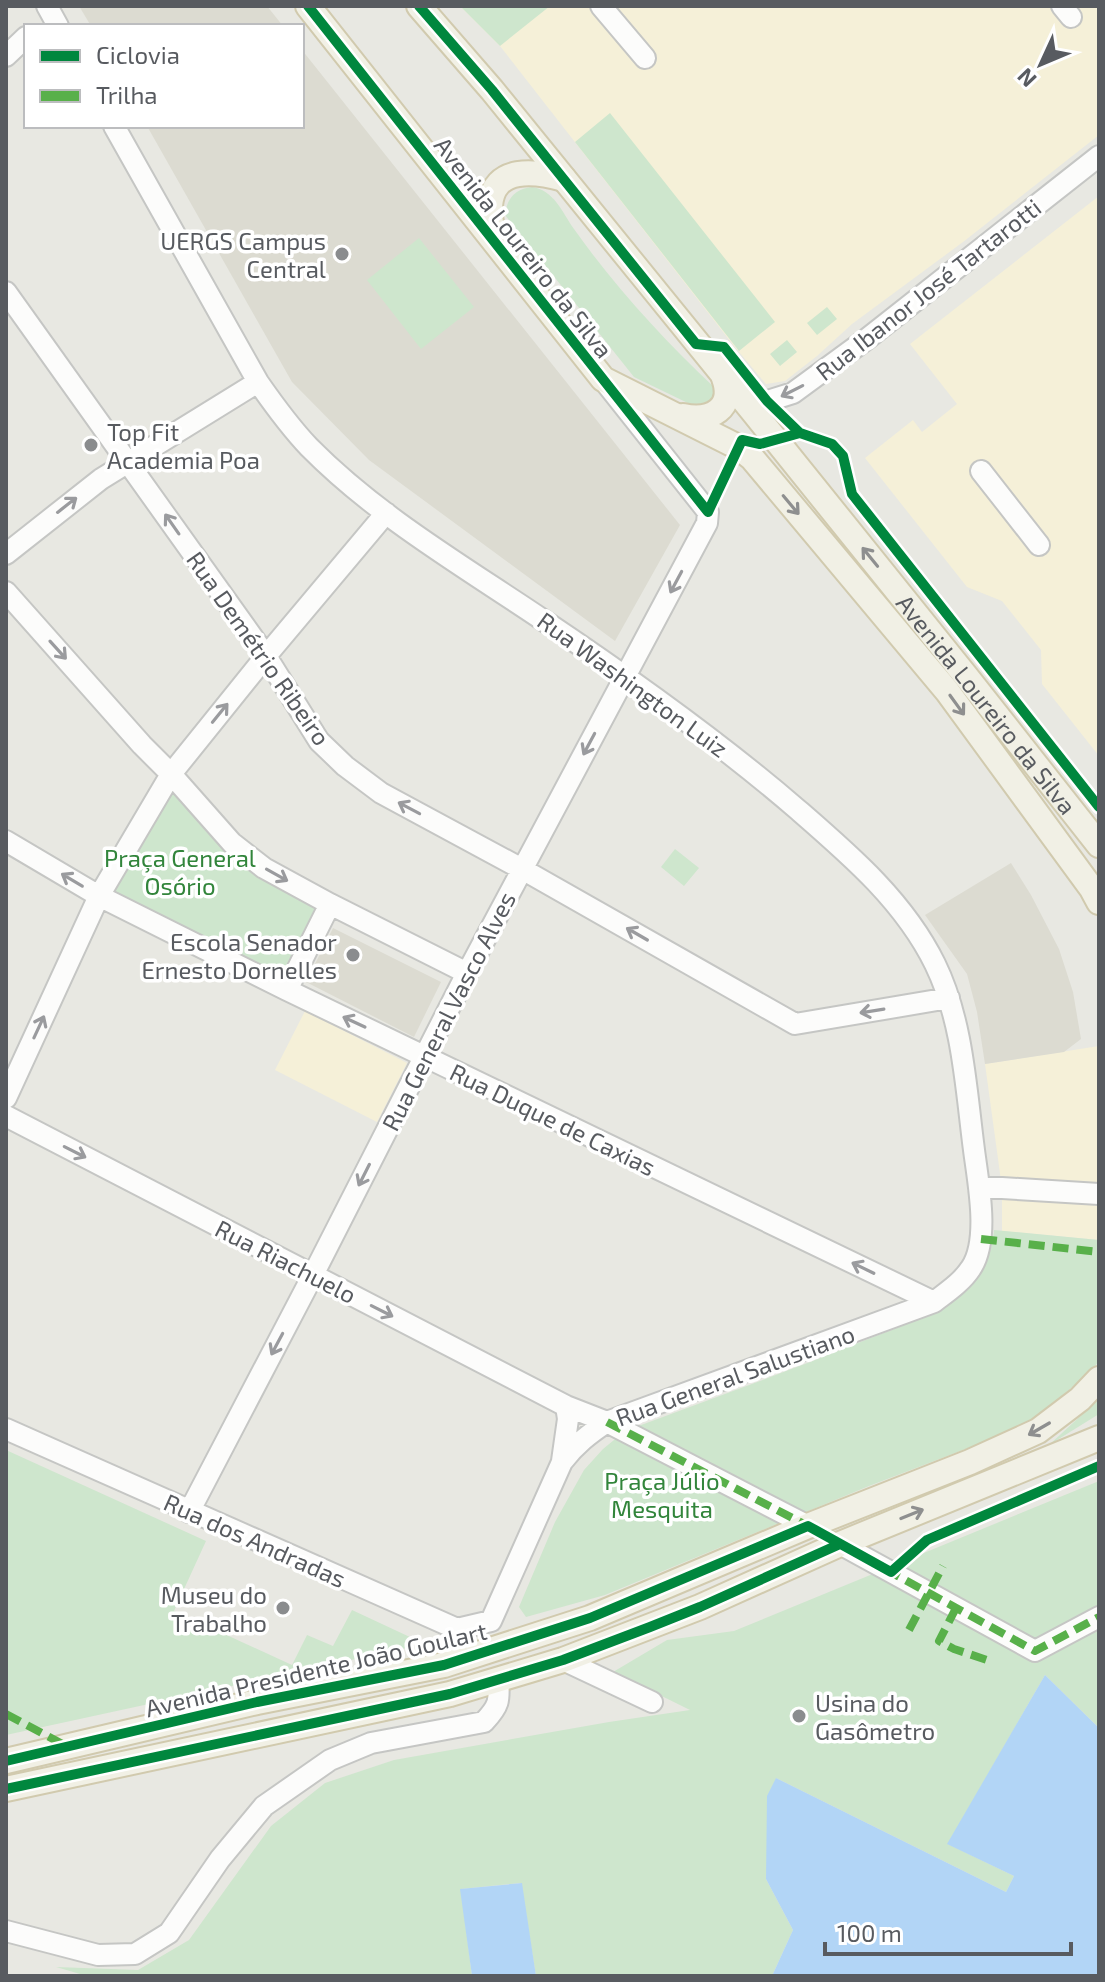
<svg xmlns="http://www.w3.org/2000/svg" width="1105" height="1982" font-family="'Exo 2',sans-serif">
  <style>
    .commercial { fill: #f5f0d8 }
    .education { fill: #dcdbd1 }
    .green { fill: #cee6cd }
    .water { fill: #b2d5f6 }
    .lines { fill: none; stroke-linecap: round; stroke-linejoin: round }
    .minor-casing { stroke: #c5c6c4; stroke-width: 24 }
    .major-casing { stroke: #d1caae; stroke-width: 28 }
    .minor { stroke: #fcfcfb; stroke-width: 20 }
    .major { stroke: #f1f0e5; stroke-width: 24 }
    .quiet { stroke: #58b04a; stroke-width: 8; stroke-dasharray: 16 8; stroke-linecap: butt }
    .cycleway-casing { stroke: #fff; stroke-width: 15 }
    .cycleway { stroke: #00873e; stroke-width: 10 }
    .oneway { stroke: #9a9b9e }
    .oneway2 { stroke: #8e8f8f }
    .poi-dot { fill: #8a8c8e; stroke: #fff; stroke-width: 3 }
    .labels { text-anchor: middle; dominant-baseline: central; stroke-width: 7; stroke-linejoin: round; paint-order: stroke }
    .poi-label { font-size: 24px; fill: #585b60; stroke: #fff; text-anchor: end }
    .street-label { font-size: 24px; fill: #585b60; stroke: #fff }
    .park-label { font-size: 24px; fill: #32853b; stroke: #fff }
  </style>
  <rect width="100%" height="100%" fill="#e8e8e2"/>
  <path class="commercial" d="M460,6h639v129l-136,107 -111,82 -35,32 -32,25 -19,3 -32,-38 -234,-300z
    M1099,196v560l-57,-72 -1,-34 -39,-49 -35,-14 -102,-129 48,-38 9,12 35,-28 -47,-60z
    M305,1011l102,52 -30,59 -102,-52z
    M1099,1046v194l-97,-9v-43l-17,-124z"/>
  <path class="education" d="M79,6h188l16,20h-192z
    M302,50l378,475 -65,116 -246,-181 -77,-78 -145,-256h155z
    M1011,863l20,32 28,54 14,43 8,47 -17,13 -79,12 -8,-52 -10,-38 -42,-59z
    M333,928l108,54 -27,55 -108,-55z"/>
  <path class="green" d="M460,6h90l-50,40z
    M610,113l165,209 -36,29 -164,-209z
    M532,187c22,3 30,25 42,42 41,58 89,110 141,159v8l-6,9 -15,1 -60,-29 -129,-162c2,-17 10,-26 27,-28z
    M419,238l55,69 -53,42 -54,-69z
    M827,307l10,12 -20,16 -10,-12z
    M787,340l10,12 -17,14 -10,-12z
    M172,786l150,120 -36,76 -179,-90z
    M675,849l24,19 -15,18 -23,-19z
    M994,1230l105,10v121l-7,9 -56,48 -21,12 -146,56 -264,109 -79,22 -7,-10 36,-85 29,-52 19,-21 22,-18c78,-29 156,-57 233,-88 37,-15 79,-27 109,-54 17,-15 25,-36 27,-59z
    M1099,1399v15l-50,31z
    M6,1450l200,91 -32,70 118,54 15,-30 26,11 19,-36 60,28 -1,9 -405,88z
    M1099,1481v247l-54,-53 -97,169 66,32 -8,16 -230,-114 -10,101 27,51 -21,46h-236l-15,-93 -60,6 11,87h-385l-31,-9 82,3 51,-30 82,-114 54,-43 69,-23 215,-38 81,-12 -77,-38 54,-32 67,-9z"/>
  <path class="water" d="M1045,1675l54,53v248h-327l21,-46 -27,-51 1,-83 9,-18 230,114 8,-16 -67,-32z
    M522,1883l14,93h-64l-12,-87z"/>
  <g class="lines">
    <defs>
      <path id="minor" d="M47,6l11,20
        M601,6l44,52
        M1062,6l9,11
        M6,56l20,-19
        M6,292l260,364 53,85 26,25 36,27 141,76 273,155 154,-26
        M749,407l44,-14 75,-55 231,-182
        M981,471l58,74
        M6,554l95,-75 157,-97
        M6,592l136,153 29,29 61,69 32,25 66,36 137,69
        M6,841l93,55 188,94 647,312
        M287,990l43,-86
        M6,1098l93,-202 72,-122 95,-118 120,-143
        M6,1116l560,290 41,16 201,104
        M979,1188h23l97,6
        M6,1429l451,200 34,-8 71,-159c14,-18 27,-28 45,-40l327,-120c13,-10 28,-20 37,-34 19,-28 7,-86 3,-118 -8,-61 -11,-129 -39,-186 -31,-63 -85,-109 -138,-155 -80,-69 -166,-130 -254,-189 -80,-54 -166,-104 -234,-173 -19,-20 -35,-42 -51,-65l-144,-256
        M562,1461l6,-42 -2,-13
        M189,1512l124,-237 154,-302 240,-450 1,-11 -103,-130
        M840,1544l195,107 64,-34
        M563,1660l89,42
        M6,1931l92,24 37,-1 34,-21 51,-74 44,-53 66,-46 41,-17 113,-21c15,-16 16,-21 14,-43"/>
      <g id="major">
        <path d="M308,6l295,373 135,68 14,11 195,233 145,198 7,13"/>
        <path id="s1" d="M419,6l73,84 263,324 210,261 134,170"/>
        <path d="M494,239c-2,-11 -5,-22 -4,-33 3,-41 46,-35 74,-27"/>
        <path d="M683,416c28,6 52,-8 41,-38"/>
        <path d="M6,1761l251,-59 187,-37 146,-47 218,-92 162,-64 68,-31 42,-32 19,-20"/>
        <path d="M6,1789l444,-95 113,-34 137,-53 140,-63 259,-106"/>
      </g>
    </defs>
    <use href="#minor" class="minor-casing"/>
    <use href="#major" class="major-casing"/>
    <use href="#minor" class="minor"/>
    <use href="#major" class="major"/>
    <path class="quiet" d="M981,1239l118,13
      M607,1422l201,104
      M885,1569l150,82 64,-34
      M956,1608l-17,33 15,8 36,12
      M909,1630l34,-64
      M6,1714l60,32"/>
    <defs>
      <path id="cycleway" d="M308,6l400,506 34,-72 18,4 40,-11
        M419,6l73,84 204,254 28,3 43,54 33,32 32,11 11,12 9,38 247,313
        M6,1761l251,-59 187,-37 146,-47 218,-92 83,46 36,-32 172,-74
        M6,1789l444,-95 113,-34 87,-33 50,-20 140,-63"/>
    </defs>
    <use href="#cycleway" class="cycleway-casing"/>
    <use href="#cycleway" class="cycleway"/>
  </g>
  <defs><path id="oneway-shaft" d="M-6 0H5M1.5-3L5.5 0L1.5 3" fill="none" stroke-width="1.6" stroke-linecap="round" stroke-linejoin="round" transform="scale(2)"/></defs>
  <g class="oneway">
    <use href="#oneway-shaft" transform="translate(792 391) rotate(153)"/>
    <use href="#oneway-shaft" transform="translate(67 505) rotate(-38)"/>
    <use href="#oneway-shaft" transform="translate(172 524) rotate(-125)"/>
    <use href="#oneway-shaft" transform="translate(676 582) rotate(118)"/>
    <use href="#oneway-shaft" transform="translate(58 650) rotate(48)"/>
    <use href="#oneway-shaft" transform="translate(220 713) rotate(-51)"/>
    <use href="#oneway-shaft" transform="translate(589 744) rotate(118)"/>
    <use href="#oneway-shaft" transform="translate(409 808) rotate(-152)"/>
    <use href="#oneway-shaft" transform="translate(277 875) rotate(29)"/>
    <use href="#oneway-shaft" transform="translate(72 880) rotate(-149)"/>
    <use href="#oneway-shaft" transform="translate(637 934) rotate(-150)"/>
    <use href="#oneway-shaft" transform="translate(872 1011) rotate(171)"/>
    <use href="#oneway-shaft" transform="translate(354 1022) rotate(-155)"/>
    <use href="#oneway-shaft" transform="translate(39 1027) rotate(-65)"/>
    <use href="#oneway-shaft" transform="translate(75 1152) rotate(27)"/>
    <use href="#oneway-shaft" transform="translate(364 1175) rotate(117)"/>
    <use href="#oneway-shaft" transform="translate(863 1268) rotate(-154)"/>
    <use href="#oneway-shaft" transform="translate(382 1311) rotate(27)"/>
    <use href="#oneway-shaft" transform="translate(277 1344) rotate(118)"/>
  </g>
  <g class="oneway2">
    <use href="#oneway-shaft" transform="translate(791 505) rotate(50)"/>
    <use href="#oneway-shaft" transform="translate(870 557) rotate(-129)"/>
    <use href="#oneway-shaft" transform="translate(957 705) rotate(54)"/>
    <use href="#oneway-shaft" transform="translate(1039 1429) rotate(150)"/>
    <use href="#oneway-shaft" transform="translate(912 1514) rotate(-22)"/>
  </g>
  <g class="poi-dot">
    <circle cx="342" cy="254" r="8"/>
    <circle cx="91" cy="445" r="8"/>
    <circle cx="353" cy="955" r="8"/>
    <circle cx="283" cy="1608" r="8"/>
    <circle cx="799" cy="1716" r="8"/>
  </g>
  <g class="labels">
    <g class="poi-label">
      <text x="326" y="240">UERGS Campus<tspan x="326" dy="28">Central</tspan></text>
      <text x="107" y="431" text-anchor="start">Top Fit<tspan x="107" dy="28">Academia Poa</tspan></text>
      <text x="337" y="941">Escola Senador<tspan x="337" dy="28">Ernesto Dornelles</tspan></text>
      <text x="267" y="1594">Museu do<tspan x="267" dy="28">Trabalho</tspan></text>
      <text x="815" y="1702" text-anchor="start">Usina do<tspan x="815" dy="28">Gasômetro</tspan></text>
    </g>
    <g class="street-label">
      <text transform="translate(524 247) rotate(52)">Avenida Loureiro da Silva</text>
      <text transform="translate(928 289) rotate(-38)">Rua Ibanor José Tartarotti</text>
      <text transform="translate(259 648) rotate(55)">Rua Demétrio Ribeiro</text>
      <text transform="translate(633 684) rotate(36)">Rua Washington Luiz</text>
      <text stroke="none"><textPath href="#s1" startOffset="900">Avenida Loureiro da Silva</textPath></text>
      <text transform="translate(448 1011) rotate(-63)">Rua General Vasco Alves</text>
      <text transform="translate(553 1119) rotate(26)">Rua Duque de Caxias</text>
      <text transform="translate(286 1261) rotate(27)">Rua Riachuelo</text>
      <text transform="translate(735 1375) rotate(-20)">Rua General Salustiano</text>
      <text transform="translate(255 1540) rotate(24)">Rua dos Andradas</text>
      <text transform="translate(316 1669) rotate(-13)">Avenida Presidente João Goulart</text>
    </g>
    <g class="park-label">
      <text x="180" y="857">Praça General<tspan x="180" dy="28">Osório</tspan></text>
      <text x="662" y="1480">Praça Júlio<tspan x="662" dy="28">Mesquita</tspan></text>
    </g>
  </g>
  <rect width="1105" height="1982" fill="none" stroke="#585b60" stroke-width="16"/>
  <rect x="24" y="24" width="280" height="104" fill="#ffffff" stroke="#bcbdbf" stroke-width="2"/>
  <rect x="40" y="50" width="40" height="12" fill="#00873e" stroke="#bcbdbf" stroke-width="2"/>
  <text x="96" y="64" font-size="24" fill="#585b60">Ciclovia</text>
  <rect x="40" y="90" width="40" height="12" fill="#58b04a" stroke="#bcbdbf" stroke-width="2"/>
  <text x="96" y="104" font-size="24" fill="#585b60">Trilha</text>
  <g transform="translate(1041 64) rotate(226)" stroke="#ffffff" stroke-width="6" paint-order="stroke">
  <path d="M0-6L14 30L0 20L-14 30Z" fill="#585b60"/>
  <text y="-12" font-size="22" font-weight="bold" text-anchor="middle" fill="#585b60">N</text>
  </g>
  <path d="M825 1942v12h246v-12" fill="none" stroke="#585b60" stroke-width="4"/>
  <text x="837" y="1942" font-size="24" fill="#585b60" stroke="#ffffff" stroke-width="6" paint-order="stroke">100 m</text>
</svg>
